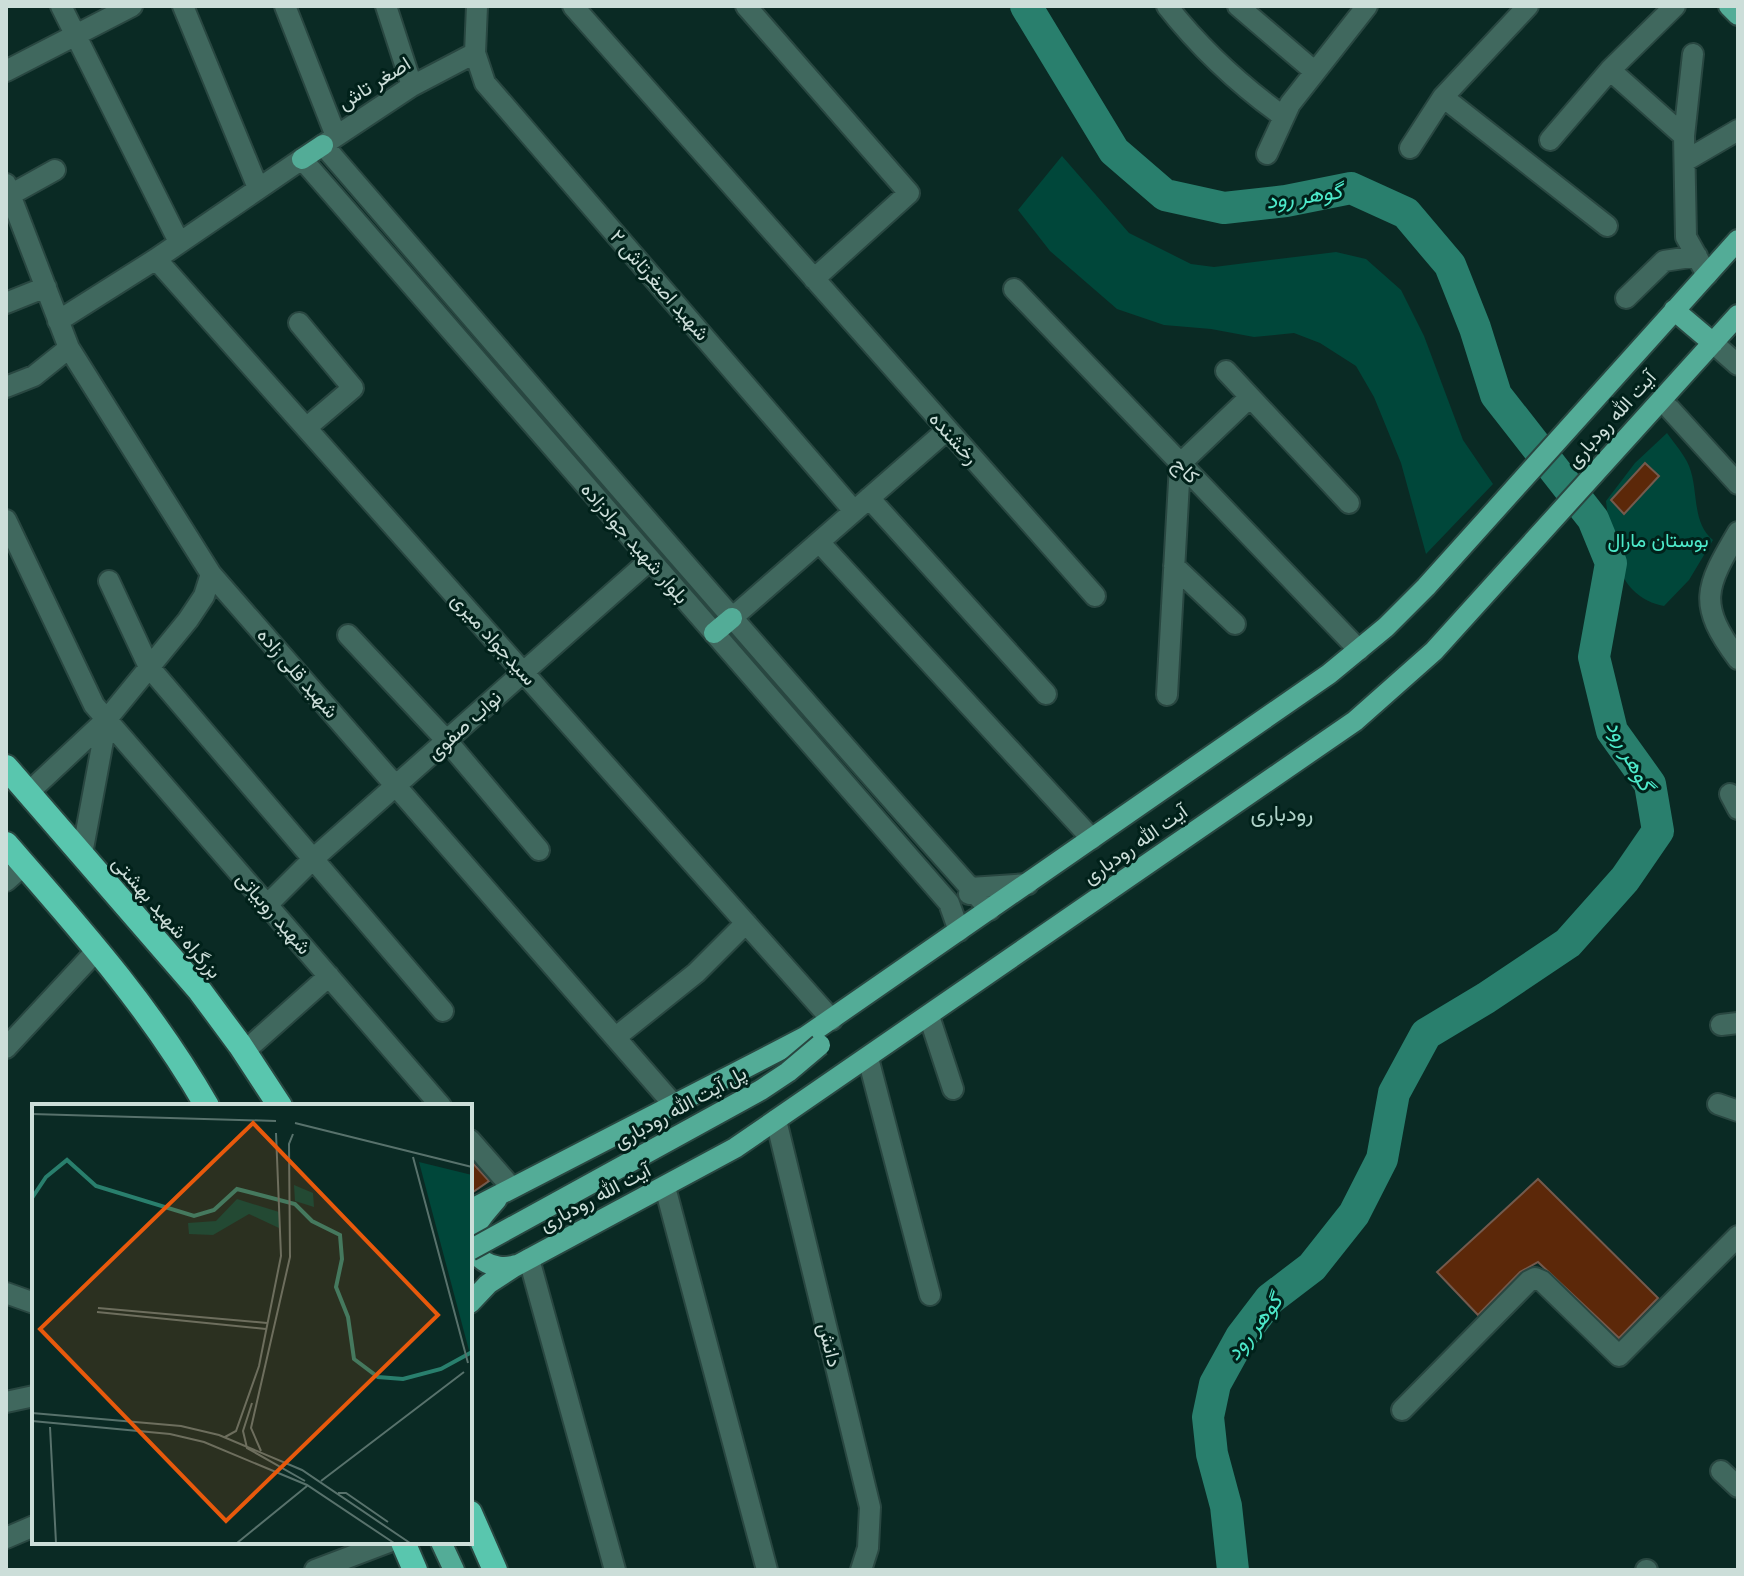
<svg xmlns="http://www.w3.org/2000/svg" width="1744" height="1576" font-family="'Fira Sans',Vazirmatn,sans-serif">
  <style>
    .green { fill: #00473a }
    .lines { fill: none; stroke-linecap: round; stroke-linejoin: round }
    .river { stroke: #297f6d; stroke-width: 32 }
    .building { fill: #5c2809; stroke: #745a4d; stroke-width: 2 }
    .minor-casing { stroke: #294741; stroke-width: 24 }
    .major-casing { stroke: #294741; stroke-width: 24 }
    .highway-casing { stroke: #294741; stroke-width: 28 }
    .minor { stroke: #40685e; stroke-width: 20 }
    .major { stroke: #53ac97; stroke-width: 20 }
    .highway { stroke: #59c6ae; stroke-width: 24 }
    .major-bridge-casing { stroke: #294741; stroke-width: 24; stroke-linecap: butt }
    .major-bridge { stroke: #53ac97; stroke-width: 20 }
    .labels { text-anchor: middle; dominant-baseline: central; stroke-width: 6; stroke-linejoin: round; paint-order: stroke }
    .street-label { font-size: 20px; fill: #ccded9; stroke: #01211a }
    .park-label { font-size: 20px; fill: #4deaca; stroke: #01211a }
    .water-label { font-size: 22px; font-style: italic; fill: #4de9ca; stroke: #01211a }
    .neighbourhood-label { font-size: 22px; fill: #aed1c7; stroke: #01211a }
    .inset-river { fill: none; stroke: #297f6d; stroke-width: 4 }
    .inset-road { fill: none; stroke: #58726c; stroke-width: 2 }
    .view { fill: #e8590c; fill-opacity: 0.15; stroke: #e8590c; stroke-width: 4 }
    .inset-edge { fill: none; stroke: #ccded9; stroke-width: 4 }
  </style>
  <rect width="100%" height="100%" fill="#0a2a24"/>
  <path class="green" d="M1062,156l67,77 62,31 23,3 122,-15 30,7 35,31 23,46 39,104 30,44 -67,70 -25,-91 -27,-66 -18,-31 -36,-23 -26,-10 -40,4 -43,-8 -47,-4 -47,-16 -67,-58 -32,-41z
    M1667,433c7,10 17,21 22,33 10,24 2,56 24,74l-24,40 -25,26c-50,-10 -53,-62 -58,-105l29,-38z"/>
  <g class="lines">
    <path class="river" d="M1026,6l88,145 51,44 59,13 62,-7 65,-13 55,25 44,52 25,63 21,67 97,124 18,44 -17,94 18,74 38,53 8,47 -33,48 -57,64 -82,55 -60,36 -32,59 -12,66 -28,55 -42,53 -42,32 -29,38 -26,47 -7,33 4,37 14,52 7,64"/>
  </g>
  <path class="building" d="M1645,463l14,13 -35,38 -13,-14z
    M470,1160l19,21 -19,13z
    M1538,1179l120,119 -39,40 -81,-76 -18,10 -42,43 -41,-43z"/>
  <g class="lines">
    <defs>
      <path id="minor" d="M61,6l118,236
        M183,6l75,182
        M285,6l51,130
        M386,6l26,80
        M477,6l-2,47 10,30 369,428
        M573,6l522,590
        M746,6l163,187 -95,86
        M1167,6c33,42 74,80 117,111
        M1238,6l76,65
        M475,53l-63,33 -89,59c221,256 442,513 667,765
        M1693,54l-9,82 2,101 21,38
        M1610,70l74,66
        M6,71l126,-65
        M1443,97l164,129
        M1550,140l60,-70 65,-64
        M1410,148l33,-51 85,-91
        M1267,154l23,-50 77,-98
        M1685,161l53,-31
        M6,184l63,164 142,226 463,531
        M10,195l45,-25
        M156,259l676,761
        M1014,289l345,361
        M1626,298l38,-37 33,-5
        M6,303l40,-16
        M58,321l98,-62 146,-100 647,744 10,28
        M299,323l54,65 -47,40
        M1713,343l25,22
        M1226,371l123,132
        M6,387l28,-11 35,-28
        M1670,409l68,75
        M869,498l177,196
        M6,520l88,185 347,401
        M1738,532c-33,56 -41,72 0,127
        M819,542l273,297
        M1174,566l61,58
        M109,581l40,86 294,344
        M732,618l215,-188
        M348,635l99,106 92,109
        M1167,695l13,-231 70,-67
        M28,793l79,-74 81,-99 16,-24 7,-22
        M1730,794l8,15
        M82,854l25,-135
        M6,881l18,-16
        M969,894l1,-6 58,-4
        M267,905l46,-46 337,-299
        M929,1016l24,73
        M1721,1025l17,-2
        M616,1037l80,-64 50,-50
        M6,1048l91,-98
        M245,1051l84,-75
        M868,1058l62,237
        M1718,1104l20,7
        M776,1120l94,387 -2,41 -7,22
        M470,1140l42,48
        M665,1187l102,383
        M529,1259l86,311
        M6,1293l28,10
        M6,1402l28,-6
        M1402,1410l127,-129 6,-3 7,3 77,75 119,-120
        M1721,1471l17,16
        M6,1538l28,-12
        M315,1570l74,-28
        M1646,1570h1"/>
      <path id="major" d="M1729,6l9,9
        M302,159l21,-14
        M1674,310l39,33
        M714,633l18,-15
        M497,1199c-8,10 -20,21 -23,33 -7,27 20,40 42,33
        M470,1210l335,-173 524,-363 57,-47 40,-40 312,-347
        M470,1303l18,-19 26,-17 221,-119 620,-427 79,-70 304,-336
        M441,1542l13,28"/>
      <path id="highway" d="M6,767l194,224 40,54 40,61
        M6,844c75,86 144,163 201,262
        M470,1513l25,57
        M403,1542l12,28"/>
    </defs>
    <use href="#minor" class="minor-casing"/>
    <use href="#major" class="major-casing"/>
    <use href="#highway" class="highway-casing"/>
    <use href="#minor" class="minor"/>
    <use href="#major" class="major"/>
    <use href="#highway" class="highway"/>
    <defs>
      <path id="major-bridge" d="M470,1250l291,-160 27,-18 32,-27"/>
    </defs>
    <use href="#major-bridge" class="major-bridge-casing"/>
    <use href="#major-bridge" class="major-bridge"/>
  </g>
  <g class="labels">
    <g class="street-label">
      <text transform="translate(374 83) rotate(-32)">اصغر تاش</text>
      <text transform="translate(660 285) rotate(49)">شهید اصغرتاش ۲</text>
      <text transform="translate(1611 419) rotate(-48)">آیت الله رودباری</text>
      <text transform="translate(954 438) rotate(48)">رخشنده</text>
      <text transform="translate(1186 470) rotate(45)">کاج</text>
      <text transform="translate(635 543) rotate(49)">بلوار شهید جوادزاده</text>
      <text transform="translate(494 639) rotate(48)">سیدجواد میری</text>
      <text transform="translate(298 673) rotate(49)">شهید قلی زاده</text>
      <text transform="translate(464 725) rotate(-42)">نواب صفوی</text>
      <text transform="translate(1135 844) rotate(-35)">آیت الله رودباری</text>
      <text transform="translate(274 913) rotate(49)">شهید روبیاتی</text>
      <text transform="translate(167 917) rotate(49)">بزرگراه شهید بهشتی</text>
      <text transform="translate(680 1107) rotate(-29)">پل آیت الله رودباری</text>
      <text transform="translate(595 1197) rotate(-28)">آیت الله رودباری</text>
      <text transform="translate(830 1345) rotate(76)">دانش</text>
    </g>
    <g class="park-label">
      <text x="1658" y="540">بوستان مارال</text>
    </g>
    <g class="water-label">
      <text transform="translate(1304 196) rotate(-8)">گوهر رود</text>
      <text transform="translate(1630 755) rotate(62)">گوهر رود</text>
      <text transform="translate(1254 1327) rotate(-52)">گوهر رود</text>
    </g>
    <g class="neighbourhood-label">
      <text x="1282" y="813">رودباری</text>
    </g>
  </g>
  <g transform="translate(32 1104)">
    <rect width="440" height="440" fill="#0a2a24"/>
    <path d="M387,58l53,13v184l-1,-1zM262,81l19,8 1,14 -19,-6zM205,95l42,13v16l-30,-14 -36,21 -24,-1 -1,-11 28,-2z" fill="#00473a"/>
    <path class="inset-river" d="M0,94l14,-21 21,-17 29,26 98,30 20,-6 23,-21 58,15 17,17 28,14 2,24 -6,28 12,30 6,42 24,18 25,2 38,-10 31,-17"/>
    <path class="inset-road" d="M0,10l244,7M263,19l177,44M381,53l55,206M66,204l169,15M65,208l169,17M220,299l-9,28 4,17 58,33M0,309l149,13 38,9 83,35 108,73M0,317l138,13 34,8 103,43 87,58M18,323l6,116M193,333l11,-6 23,-65 22,-110 -5,-123M229,347l-10,-23 39,-171 -1,-113 4,-10M289,377l143,-109M306,389h8l42,29M205,439l70,-57"/>
    <path class="view" d="M221,19l185,192 -212,206 -186,-192z"/>
    <rect width="440" height="440" class="inset-edge"/>
  </g>
  <rect width="1744" height="1576" fill="none" stroke="#ccded9" stroke-width="16"/>
</svg>
